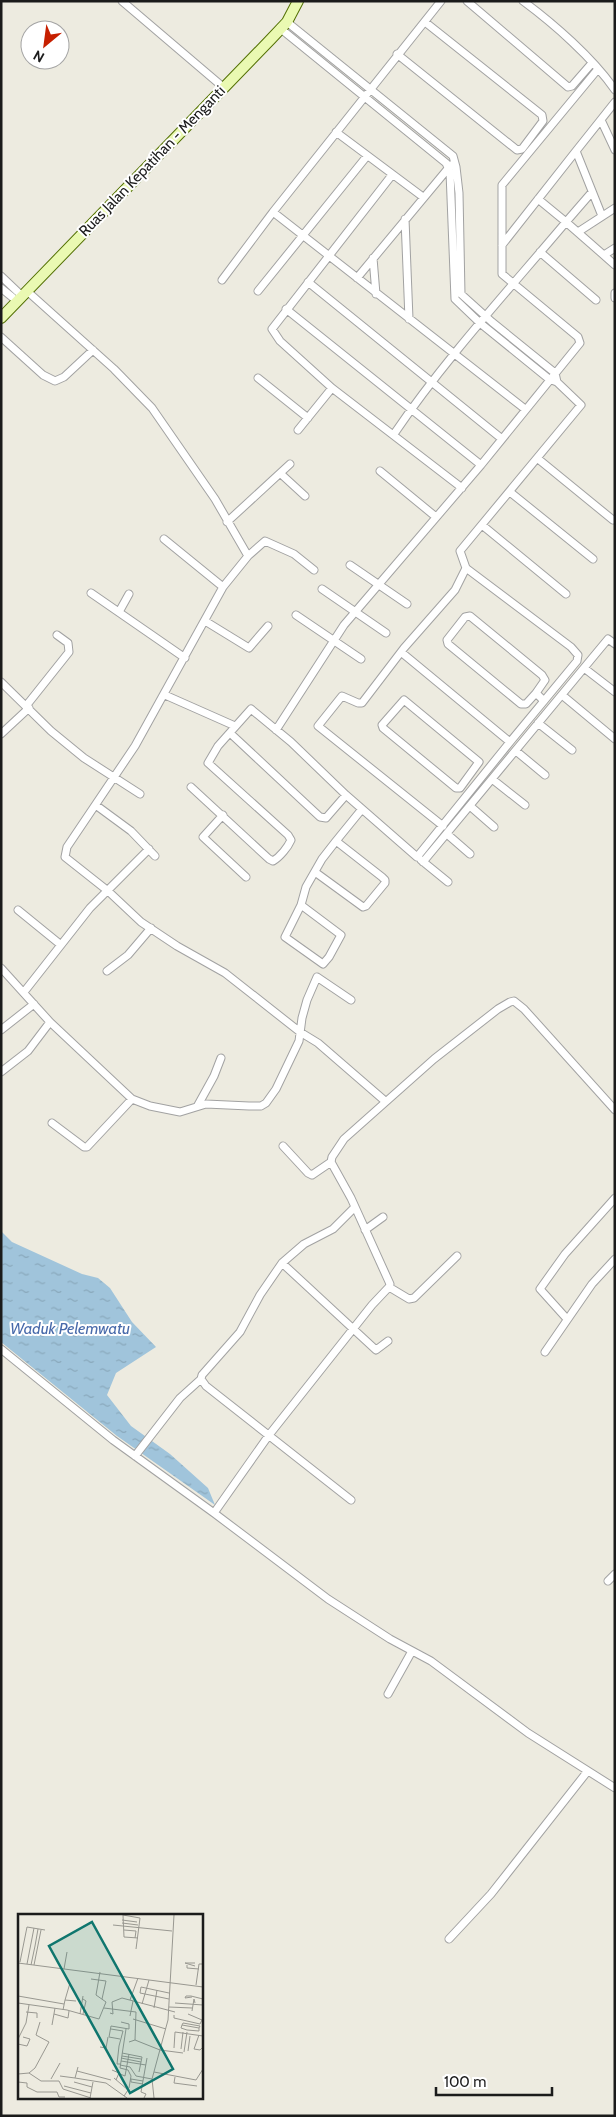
<svg xmlns="http://www.w3.org/2000/svg" width="616" height="2117" font-family="Cabin,sans-serif">
  <style>
    .water { fill: url(#water-ripples) }
    .lines { fill: none; stroke-linecap: round; stroke-linejoin: round }
    .street-casing { stroke: #a2a2a2; stroke-width: 9 }
    .secondary-casing { stroke: #537004; stroke-width: 12 }
    .street { stroke: #fff; stroke-width: 7 }
    .secondary { stroke: #eaf9b2; stroke-width: 10 }
    .labels { text-anchor: middle; dominant-baseline: central; stroke-width: 4; stroke-linejoin: round; paint-order: stroke }
    .street-label { font-size: 15px; fill: #1b1b1b; stroke: #fff }
    .water-label { font-size: 16px; font-style: italic; fill: #486aaa; stroke: #fff }
    .inset-road { fill: none; stroke: #999891; stroke-width: 1 }
    .view { fill: #0f766e; fill-opacity: 0.15; stroke: #0f766e; stroke-width: 2.5 }
    .inset-edge { fill: none; stroke: #1b1b1b; stroke-width: 2.5 }
  </style>
  <defs>
    <pattern id="water-ripples" width="26" height="14" patternUnits="userSpaceOnUse" patternTransform="scale(1.25)"><rect width="26" height="14" fill="#a0c4db"/><path d="M2 4q2-2 4 0t4 0M15 11q2-2 4 0t4 0" fill="none" stroke="#89a8bb"/></pattern>
  </defs>
  <rect width="100%" height="100%" fill="#edebe0"/>
  <path class="water" d="M1,1231l11,11 70,32 16,4 12,10 22,34 24,25 -40,26 -9,22 24,31 39,28 38,34 7,17 -98,-69 -116,-94z"/>
  <g class="lines">
    <defs>
      <path id="street" d="M122,1l101,86
        M467,1l101,86 4,-1 20,-23
        M523,1c31,23 70,57 92,89
        M281,29l165,134 4,9 5,127 25,24 69,56 8,3 -2,-9 -63,-51 -31,-28 -2,-101 -3,-26 -3,-11 -166,-134
        M397,54l120,96 5,-1 21,-28 -1,-6 -117,-93
        M601,120l14,30
        M336,132l87,65
        M392,175l-120,154 8,12 52,47 130,100
        M538,199l28,23 26,-30
        M273,212l252,197
        M602,216l-26,-65 39,-49
        M405,219l4,100
        M578,232l37,-24
        M502,245l74,-94
        M540,252l56,48
        M604,255l11,-7
        M373,258l3,36
        M1,276l21,20
        M357,278l94,-113
        M222,280l51,-68 168,-211
        M308,282l194,157
        M1,288l16,13
        M27,291l87,78 38,39 63,91 33,57
        M258,291l109,-135
        M615,293v5
        M286,309l195,156
        M1,337l42,38 12,6 9,-4 29,-27
        M258,378l50,40
        M298,430l34,-42
        M394,434c51,-75 113,-142 172,-212l49,43
        M537,458l76,62
        M380,471l56,46
        M281,474l24,22
        M510,492l83,67
        M227,522l63,-58
        M482,525l84,69
        M164,539l59,48
        M350,565l57,39
        M466,568l105,79 7,8 -1,6 -67,81
        M314,570l-20,-16 -29,-13 -17,15 -25,31 -88,159 -68,101 -2,10 43,34 33,31 36,24 48,27 75,59 18,11 67,58
        M322,589l64,44
        M91,593l94,65
        M119,612l10,-18
        M296,615l65,44
        M205,621l44,27 19,-22
        M584,668l31,24
        M1,682l50,49 33,27 56,36
        M536,693l9,-13 -3,-5 -72,-59 -5,1 -18,23 1,4 73,60h5l10,-11 8,8
        M165,695l70,31
        M562,695l53,44
        M404,700l75,62 -19,26h-4l-73,-60 -1,-3z
        M26,706l43,-54 -1,-9 -11,-8
        M538,723l34,27
        M276,730l68,-105 137,-160 99,-122 -2,-6 -76,-63v-89l96,-116
        M230,733l90,84 6,1 20,-23
        M1,734l28,-26
        M516,751l29,24
        M492,779l33,26
        M191,787l78,72 4,2c7,-4 15,-14 18,-21l-3,-5 -80,-72 10,-17 33,-37 40,33 55,53 71,62 93,-115 -109,-90
        M97,806l34,25 24,25
        M470,806l24,21
        M223,815l-20,22 43,40
        M443,826l-125,-100 24,-30 16,7h4l42,-55 51,-58 11,-22 -6,-17 121,-146 -24,-23
        M447,834l23,20
        M421,860l27,22
        M423,862l185,-223 7,5
        M315,872l48,35 3,-1 19,-23v-3l-3,-3 -46,-36 26,-32
        M301,905l40,30 -12,22 -6,7 -38,-27 16,-32 5,-18 16,-28 14,-18
        M18,910l43,35
        M1,968l49,54 82,77 18,7 30,6 26,-8 43,2h12l5,-3 10,-14 23,-48 3,-23 5,-18 10,-23 34,23
        M107,971l21,-16 23,-27
        M24,992l66,-84 59,-59
        M1,1030l33,-26
        M1,1072l27,-21 22,-29
        M198,1105l16,-29 7,-18
        M52,1123l32,24h3l45,-48
        M283,1146l25,27 4,2 19,-13
        M365,1230l18,-13
        M282,1263l94,87 12,-9
        M389,1287l20,12 5,-1 43,-42
        M567,1319l-27,-30 25,-35 50,-56
        M1,1349l112,91 101,73 114,86 62,40 41,22 97,72 87,55
        M545,1352l47,-68 23,-25
        M135,1456l45,-58 21,-19
        M351,1500l-145,-114 -5,-7 1,-4 38,-43 20,-37 22,-32 22,-19 29,-15 21,-21
        M214,1513l55,-78 103,-130 17,-18 1,-3 -39,-86 -20,-36 1,-5 12,-18 90,-80 64,-50 12,-7 4,-1 10,8 91,101
        M608,1581l7,-7
        M388,1694l24,-43
        M449,1939l42,-45 96,-122"/>
      <path id="secondary" d="M1,318l270,-279 16,-17 11,-21"/>
    </defs>
    <use href="#street" class="street-casing"/>
    <use href="#secondary" class="secondary-casing"/>
    <use href="#street" class="street"/>
    <use href="#secondary" class="secondary"/>
  </g>
  <g class="labels">
    <g class="street-label">
      <text transform="translate(152 161) rotate(-46)">Ruas Jalan Kepatihan - Menganti</text>
    </g>
    <g class="water-label">
      <text x="70" y="1328">Waduk Pelemwatu</text>
    </g>
  </g>
  <g transform="translate(18 1914)">
    <rect width="185" height="185" fill="#edebe0"/>
    <path class="inset-road" d="M105,1l17,3 -4,31M105,1l1,22 14,1M104,6l15,2M104,9l16,2M95,11l59,6M106,16l12,1 -1,7M17,32l3,-17M2,48l7,-35 18,3M0,49l185,24M9,50l7,-36M13,51l4,-19M16,51l7,-35M169,51v3l12,1M177,52l-10,-3h10M46,55l3,-17M73,65l15,2 -4,18M178,71l3,-21h4M127,80l-5,-1 1,-6 28,6M127,80l24,5M0,82l46,8M174,83l-7,1 1,-2h5l12,3M47,86l5,-17M112,86l8,-22M0,89l49,7 32,9 7,-17 -10,-7 4,-23M157,89l28,2M124,90l7,-24M151,93l23,1M86,94l32,4 -1,28M136,94l3,-18M45,96l2,-10 11,1M174,97l2,-12 1,4M8,98l11,1v5M92,99l3,1 -1,-12 10,-4 53,14M36,100l14,4 1,-7M62,100l3,-18M65,100l3,-13 -3,-2M170,100l14,6M156,101v3l26,6 3,-6M112,102l3,-15M115,105l33,10M34,111l3,-17M164,111l-1,3 6,2 12,1v-3l1,-2 -17,-3 -1,2 17,3M93,115l12,2 -4,15 -2,18h3M108,115l-6,39 8,2 3,6 -2,12M181,121l-5,14 6,1 3,-3M0,125l8,-16 3,-18M102,125l-11,-2 2,-11 18,3v-5l-8,-2M111,128l6,-2 25,10M0,130l9,2 3,-7 -7,-2M82,133l6,1 2,-11M156,134l1,-16 28,4M163,135l2,-17M142,136l23,3M170,137l2,-15M166,138l3,-20M104,139l20,4 -3,15M104,142l19,3M103,144l20,4M103,147l25,4M102,151l10,2 6,9 16,3M60,153l-3,11 31,5 21,15M94,156l7,3 -3,7M59,157l34,9M136,158l42,8 7,-11M11,159l12,8h18l4,8 28,9M0,160l11,-1 6,-5 14,-26 -13,-7 4,-13M102,160l5,2 4,-22M42,162l15,2M157,163l-1,6 23,3M96,164l14,12 -4,6M33,165l9,-16M0,168l9,1v4l10,5h20l2,5h6M56,168l18,5M125,170l-12,-2v-3l12,2M46,172l27,7M72,184l3,-16M126,184l2,-4 -5,-2 6,-34M136,184l-2,-19 16,-59 6,-105"/>
    <path class="view" d="M74,8l81,147 -43,24 -81,-147z"/>
    <rect width="185" height="185" class="inset-edge"/>
  </g>
  <rect width="616" height="2117" fill="none" stroke="#1b1b1b" stroke-width="5"/>
  <g transform="translate(45 45) rotate(209)"><circle r="24" fill="#ffffff" stroke="#a4a4a4"/>
  <path d="M0-4L9 19L0 12L-9 19Z" fill="#c61f00"/>
  <text y="-8" font-size="14" font-weight="bold" text-anchor="middle" fill="#1b1b1b">N</text>
  </g>
  <path d="M436 2087v8h116v-8" fill="none" stroke="#1b1b1b" stroke-width="2.5"/>
  <text x="444" y="2087" font-size="15" fill="#1b1b1b" stroke="#ffffff" stroke-width="4" paint-order="stroke">100 m</text>
</svg>
